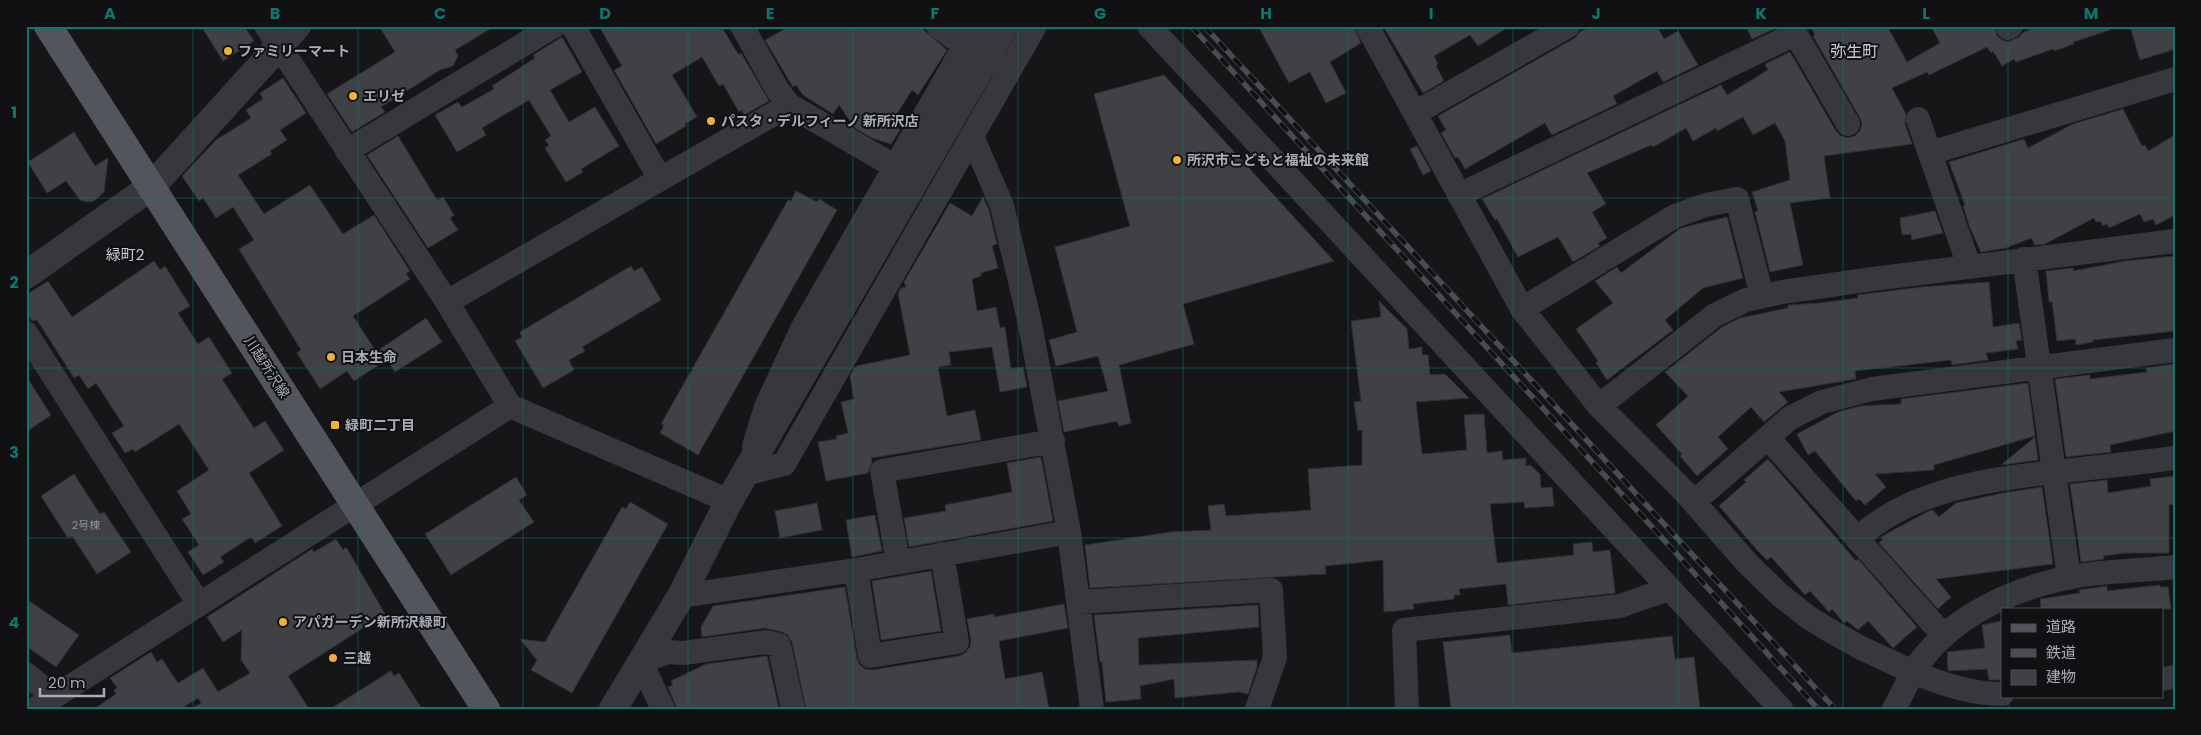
<svg xmlns="http://www.w3.org/2000/svg" width="2201" height="735" font-family="Poppins,'Noto Sans JP',sans-serif">
  <style>
    .building { fill: #404145; stroke: #303034 }
    .lines { fill: none; stroke-linecap: round; stroke-linejoin: round }
    .minor { stroke: #37383d; stroke-width: 24 }
    .tertiary { stroke: #37383d; stroke-width: 28 }
    .primary { stroke: #53555c; stroke-width: 28 }
    .rail-casing { stroke: #4a4c52; stroke-width: 5.5 }
    .rail { stroke: #111113; stroke-width: 4; stroke-dasharray: 11; stroke-linecap: butt }
    .minor-bridge { stroke: #37383d; stroke-width: 24 }
    .grid { fill: none; stroke: #0f766e; stroke-width: 1; stroke-opacity: 0.55 }
    .poi-dot { fill: #f2b134; stroke: #111113; stroke-width: 2 }
    .labels { text-anchor: middle; dominant-baseline: central; stroke-width: 4; stroke-linejoin: round; paint-order: stroke }
    .number-label { font-size: 11px; fill: #8e929b }
    .poi-label { font-size: 14px; font-weight: bold; fill: #a8adb8; stroke: #111113; text-anchor: start }
    .street-label { font-size: 14px; fill: #a8adb8; stroke: #111113 }
    .neighbourhood-label { font-size: 15px; fill: #c9ccd4; stroke: #111113 }
    .quarter-label { font-size: 16px; fill: #c9ccd4; stroke: #111113 }
    .neatline { fill: none; stroke: #0f766e; stroke-width: 2 }
    .grid-label { font-size: 16px; text-anchor: middle; font-weight: bold; fill: #0f766e }
  </style>
  <rect width="100%" height="100%" fill="#161618"/>
  <path class="building" d="M201,26h43l10,15 -31,20z
    M379,26h116l-40,24 3,6 -5,10 -13,4 -59,37 4,5 -33,20 -25,-38 68,-42z
    M599,26h122l14,23 4,6 2,-2 28,48 -25,14 -2,-5 -3,2 -16,-28 -4,2 -17,-29 -30,18 25,42 -12,7 1,2 -30,18 -42,-74 8,-4z
    M790,26h129l28,24 -29,45 -6,-5 -21,33 9,7 -9,14 -19,-6 -17,-10 -16,-23 -6,9 -30,-19 -7,-10 -3,2 -28,-47z
    M1258,26h95l8,17 -31,19 16,31 -20,10 -16,-31 -21,11z
    M1383,26h127l-32,20 -8,-11 -36,21 4,8 -2,2 8,15 -21,12z
    M1592,26h65l7,13 14,-8 20,34 -35,17 -6,-11 -44,25 4,8 -65,31 -7,-12 -80,46 -7,-12 -3,1 -14,-25 5,-3 -8,-14 137,-78 5,-6z
    M1746,26h26l2,3 -22,10z
    M1810,26h77l20,36 33,-19 -9,-17h64l2,10 5,4 6,2 11,-5 5,-5 15,-6h71v4l-37,12 1,2 -20,7 -1,-2 -37,13 -2,-3 -12,7 -9,-15 -2,2 -4,-6 -58,28 -2,-3 -35,16 14,26 -1,10 7,20 -88,12 6,42 -40,5 13,62 -33,7 -15,-60 3,-1 -6,-19 38,-12 -5,-39 -10,-18 -22,12 -10,-18 -26,14 -1,-3 -23,13 -7,-13 -33,19 -2,-2 -64,28 19,31 -14,8 15,26 -9,5 2,3 -27,16 -15,-25 -40,20 -21,-38 -2,1 -13,-21 239,-114 6,10 41,-25 -3,-6 25,-12 46,79 5,5 7,2 7,-2 5,-5 2,-7 -2,-6 -47,-82 2,-1z
    M2130,26h45v23l-35,11z
    M562,37l20,35 -32,18 19,32 26,-15 24,39 -38,23 2,3 -17,10 -21,-34 4,-3 -4,-5 6,-4 -22,-36 -47,28 4,7 -29,17 -22,-37 23,-13 4,5 32,-18 -2,-3 43,-28 -2,-3z
    M1164,75l170,186 -151,43 11,40 -75,21 12,58 -12,3 -2,-5 -53,11 -6,-31 50,-10 -10,-35 -42,10 -7,-26 28,-8 -22,-85 75,-21 -36,-132z
    M283,78l23,35 -26,17 7,10 -17,11 2,3 -34,21 26,39 46,-29 33,49 31,-19 36,56 -4,3 4,5 -57,37 30,46 -29,19 -7,-10 -27,18 -23,-36 4,-3 -62,-101 15,-9 -21,-33 -17,11 -13,-20 -4,3 -17,-25 34,-36 35,-22 -5,-8 17,-11 -3,-6z
    M2123,109l19,37 3,-1 3,6 27,-16v80l-19,10 -3,-6 -9,3 -4,-8 -31,14 -2,-4 -4,2 -3,-5 -4,1 -2,-4 -49,26 -10,1 -4,-7 -25,10 -25,4 -11,-24 -7,-22 2,-1 -16,-43 75,-23 4,9 45,-24z
    M74,132l21,34 13,-8 -4,34 -10,9 -8,1 -6,-2 -14,-19 -19,12 -19,-31z
    M398,136l39,64 6,-3 11,18 -4,3 8,12 -30,18 -61,-93z
    M1417,146l14,25 -8,4 -13,-26z
    M796,191l21,11 2,-3 18,11 -139,245 -38,-22 4,-8 -3,-1 127,-224 3,1z
    M983,197l6,13 8,34 -5,2 6,22 -17,5v3l-9,3 5,32 19,-4 4,21 5,-1 6,42 12,-2 4,20 -27,5 -8,-45 -43,5 2,13 -13,2 9,49 28,-6 6,30 -110,18 1,4 -4,11 -42,8 -8,-39 19,-3 -1,-3 12,-3 -7,-31 13,-3 -4,-23 6,-10 54,-11 -12,-62 3,-5 5,-1 -2,-5 46,-79 22,13z
    M1935,211l8,22 -31,7 -1,-6 -9,1 -2,-17z
    M1727,217l16,61 -40,10 -38,32 8,10 -66,50 -11,-17 2,-2 -22,-32 37,-26 -18,-22 22,-14 4,6 60,-45z
    M2175,256v75l-82,9v2l-17,3 -1,-6 -18,2 -5,-39h-3l-3,-31 27,-3v3l52,-10z
    M154,261l6,9 5,-4 25,40 -12,7 20,31 11,-7 23,36 -10,6 32,49 11,-7 19,29 -35,23 33,53 -27,17 -4,-6 -31,20 4,5 -21,13 -15,-23 11,-7 -17,-26 9,-5 -14,-23 32,-21 -30,-46 -44,28 -2,-3 -8,4 -13,-20 12,-7 -28,-43 -8,6 -9,-14 -5,3 -35,-55 -2,-3 -5,1 -6,-10v-16l22,-14 24,36z
    M631,266l3,5 8,-4 19,33 -79,47 3,4 -16,9 5,10 -31,18 -28,-47 7,-4 -2,-5z
    M1989,282l4,45 26,-4 3,17 -6,1 2,8 -32,4 2,7 -36,5 -1,-5 -96,11 1,8 -77,13 9,10 -24,20 -13,-15 -33,30 10,12 -31,27 -17,-20 2,-2 -26,-29 32,-29 -23,-24 57,-45 18,-9 48,-10v-3l32,-2 38,-5 -1,-3 65,-8z
    M1379,301l28,28 2,20 13,-2v8h6l2,20 15,-1 24,24 -53,4 6,52 45,-4 -3,-35 20,-1 3,39 15,-2 1,9 23,-2v8l4,-1 10,9 1,14 11,-1 2,19 -29,2 -1,-6 -34,2 7,59 77,-8 -1,-11 19,-2 1,10 17,-2 5,43 -107,12 -2,-21 -47,5 1,6h-6v4l-41,5 1,5 -30,3 -1,-52 -58,6 1,8 -236,14 -5,-43 85,-13 41,-2 -3,-24 16,-2 2,12 85,-6 -3,-41 54,-4v-35l-4,1 -4,-29 7,-1 -10,-80 30,-4z
    M426,318l16,24 -47,30 -15,-23z
    M2173,364l2,15v52l-65,14 1,7 -45,5 -11,-78 35,-4v4l57,-7 -1,-4z
    M26,376l25,39 -25,17z
    M2028,383l7,53 -101,29v5l-59,4 11,13 -21,18 -6,-6 -3,2 -41,-50 -7,4 -11,-21 41,-22 22,-6 41,-2v-5z
    M2035,437l3,23 -37,5z
    M1041,457l12,64 -144,26 -5,-29 42,-7 -1,-6 67,-13 -5,-29z
    M1768,459l88,102 2,-2 59,68 -24,21 -25,-27 -10,9 -11,-9 -3,2 -12,-14 -3,3 -19,-21 -5,4 -34,-38 -4,3 -9,-9 -39,-45 27,-24 -2,-2z
    M74,474l26,40 4,-2 27,40 -34,22 -25,-38 -4,2 -27,-42z
    M2175,476v28l-6,1v48h-44l-22,3 1,3 -23,3 -11,-78 37,-4 1,13 43,-7 -1,-7z
    M516,477l11,18 -8,5 15,22 -83,53 -26,-41z
    M2042,487l11,77 -117,15 15,18 -13,12 -59,-66 4,-4 -2,-2 5,-3 43,-23 4,-1 6,7 17,-14 47,-10z
    M630,502l38,22 -96,169 -41,-23 6,-10 -17,-21 25,3 77,-135 4,2z
    M817,503l5,27 -42,8 -5,-27z
    M875,515l7,36 -30,6 -6,-37z
    M336,539l7,11 3,-3 39,67 -97,62 21,33h-118l10,-6 -3,-5 -17,11h-87l22,-15 -2,-4 3,-2 -7,-10 41,-26 6,10 5,-3 16,24 25,-15 15,24 32,-19 -9,-13 1,-30 -19,12 -16,-25 105,-68 2,3z
    M931,571l10,60 -60,9 -9,-59z
    M2160,585v2h8l3,22h-130l-1,-10 40,-6 -1,-3 28,-4v5z
    M845,587l12,72 2,5 6,5 7,1 87,-14 6,-3 5,-6 1,-7 -4,-21 27,-5v3l70,-13 4,24 -69,13 6,38 37,-7 7,37h-243l-14,-67 -4,-7 -6,-3 -17,-4 -63,9 -1,-10 12,-21z
    M26,599l53,36 -23,32 -30,-21z
    M1258,605l1,22 -121,11 1,27 118,-5v7l-9,27 -9,-2 -64,6 -1,-19 -34,7 1,13 -35,3 -4,-40h-2l-6,-47z
    M2002,621v59h-13l-2,-11 -39,2 -1,-19 38,-4 -3,-23z
    M1510,635l2,18 160,-17 3,23 19,-2 6,52h-249l-8,-67z
    M767,656l12,53h-102l-9,-22 5,-2 -2,-4 35,-17z
    M391,671l3,5 5,-3 23,36h-92z"/>
  <g class="lines">
    <path class="minor" d="M266,26l181,276 63,104 219,95
      M573,26l87,153
      M742,26l35,63 12,16 105,61
      M938,26l27,20
      M1149,26l632,683
      M1367,26l155,283 77,97 85,85 64,73 32,31 28,22 21,13 32,18 52,24 -19,37
      M1791,26l57,98
      M2008,28l3,-2
      M1415,113l153,-87
      M1918,119l51,147
      M972,136l30,70 27,113 40,213 23,177
      M347,151l207,-125
      M1930,153l245,-74
      M1459,195l336,-161
      M2024,259l45,319
      M447,302l342,-197
      M1522,309l153,-93 31,-11 31,-6 25,97
      M26,333l173,271
      M1599,406l116,-91 31,-15 36,-8 91,-13 302,-38
      M1768,438l176,198
      M754,446l12,-39 36,-78 174,-303
      M745,474l39,-10 251,-438
      M1694,502l96,-84 32,-16 50,-13 303,-39
      M1857,539c53,-49 128,-59 196,-67 41,-4 81,-9 122,-14
      M898,562l-16,-91 171,-30
      M856,570l14,86 87,-14 -15,-88
      M681,596l175,-26 213,-38
      M1079,602l192,-12 4,67 -18,52
      M26,674l17,14 9,10
      M2162,679l13,-2
      M2002,694c-31,0 -61,-10 -89,-22 32,-50 87,-78 144,-92 37,-9 80,-9 118,-13
      M35,709l475,-303
      M663,709l-22,-47 27,-10 15,1 83,-11 13,3 14,64
      M1407,709l-3,-79 216,-24 49,-17"/>
    <path class="tertiary" d="M26,275l126,-89 145,-160
      M613,709l68,-113 48,-95 276,-475"/>
    <path class="primary" d="M48,26l438,683"/>
    <defs>
      <path id="rail" d="M1191,26l463,503 164,180
        M1204,26l631,683"/>
    </defs>
    <use href="#rail" class="rail-casing"/>
    <use href="#rail" class="rail"/>
    <path class="minor-bridge" d="M965,46l44,24"/>
  </g>
  <path class="grid" d="M193,26v683M358,26v683M523,26v683M688,26v683M853,26v683M1018,26v683M1183,26v683M1348,26v683M1513,26v683M1678,26v683M1843,26v683M2008,26v583M26,198h2149M26,368h2149M26,538h2149M2008,696v13"/>
  <g class="poi-dot">
    <circle cx="228" cy="51" r="5"/>
    <circle cx="353" cy="96" r="5"/>
    <circle cx="711" cy="121" r="5"/>
    <circle cx="1177" cy="160" r="5"/>
    <circle cx="331" cy="357" r="5"/>
    <rect x="330" y="420" width="10" height="10" rx="2.5"/>
    <circle cx="283" cy="622" r="5"/>
    <circle cx="333" cy="658" r="5"/>
  </g>
  <g class="labels">
    <g class="number-label">
      <text x="86" y="525">2号棟</text>
    </g>
    <g class="poi-label">
      <text x="238" y="51">ファミリーマート</text>
      <text x="363" y="96">エリゼ</text>
      <text x="721" y="121">パスタ・デルフィーノ 新所沢店</text>
      <text x="1187" y="160">所沢市こどもと福祉の未来館</text>
      <text x="341" y="357">日本生命</text>
      <text x="345" y="425">緑町二丁目</text>
      <text x="293" y="622">アパガーデン新所沢緑町</text>
      <text x="343" y="658">三越</text>
    </g>
    <g class="street-label">
      <text transform="translate(267 367) rotate(57)">川越所沢線</text>
    </g>
    <g class="neighbourhood-label">
      <text x="125" y="254">緑町2</text>
    </g>
    <g class="quarter-label">
      <text x="1854" y="51">弥生町</text>
    </g>
  </g>
  <rect width="2201" height="735" fill="none" stroke="#111113" stroke-width="55"/>
  <rect x="2001" y="608" width="162" height="90" fill="#111113" stroke="#4d4f55"/>
  <rect x="2011" y="624" width="25" height="8" fill="#53555c" stroke="#4d4f55"/>
  <text x="2046" y="632" font-size="15" fill="#a8adb8">道路</text>
  <rect x="2011" y="649" width="25" height="8" fill="#4a4c52" stroke="#4d4f55"/>
  <text x="2046" y="658" font-size="15" fill="#a8adb8">鉄道</text>
  <rect x="2011" y="670" width="25" height="15" fill="#404145" stroke="#4d4f55"/>
  <text x="2046" y="682" font-size="15" fill="#a8adb8">建物</text>
  <path d="M40 688v8h64v-8" fill="none" stroke="#a8adb8" stroke-width="2.5"/>
  <text x="48" y="688" font-size="15" fill="#a8adb8" stroke="#111113" stroke-width="4" paint-order="stroke">20 m</text>
  <rect x="28" y="28" width="2146" height="680" class="neatline"/>
  <g class="grid-label">
    <text x="110" y="19">A</text>
    <text x="275" y="19">B</text>
    <text x="440" y="19">C</text>
    <text x="605" y="19">D</text>
    <text x="770" y="19">E</text>
    <text x="935" y="19">F</text>
    <text x="1100" y="19">G</text>
    <text x="1266" y="19">H</text>
    <text x="1431" y="19">I</text>
    <text x="1596" y="19">J</text>
    <text x="1761" y="19">K</text>
    <text x="1926" y="19">L</text>
    <text x="2091" y="19">M</text>
    <text x="14" y="118">1</text>
    <text x="14" y="288">2</text>
    <text x="14" y="458">3</text>
    <text x="14" y="628">4</text>
  </g>
</svg>
